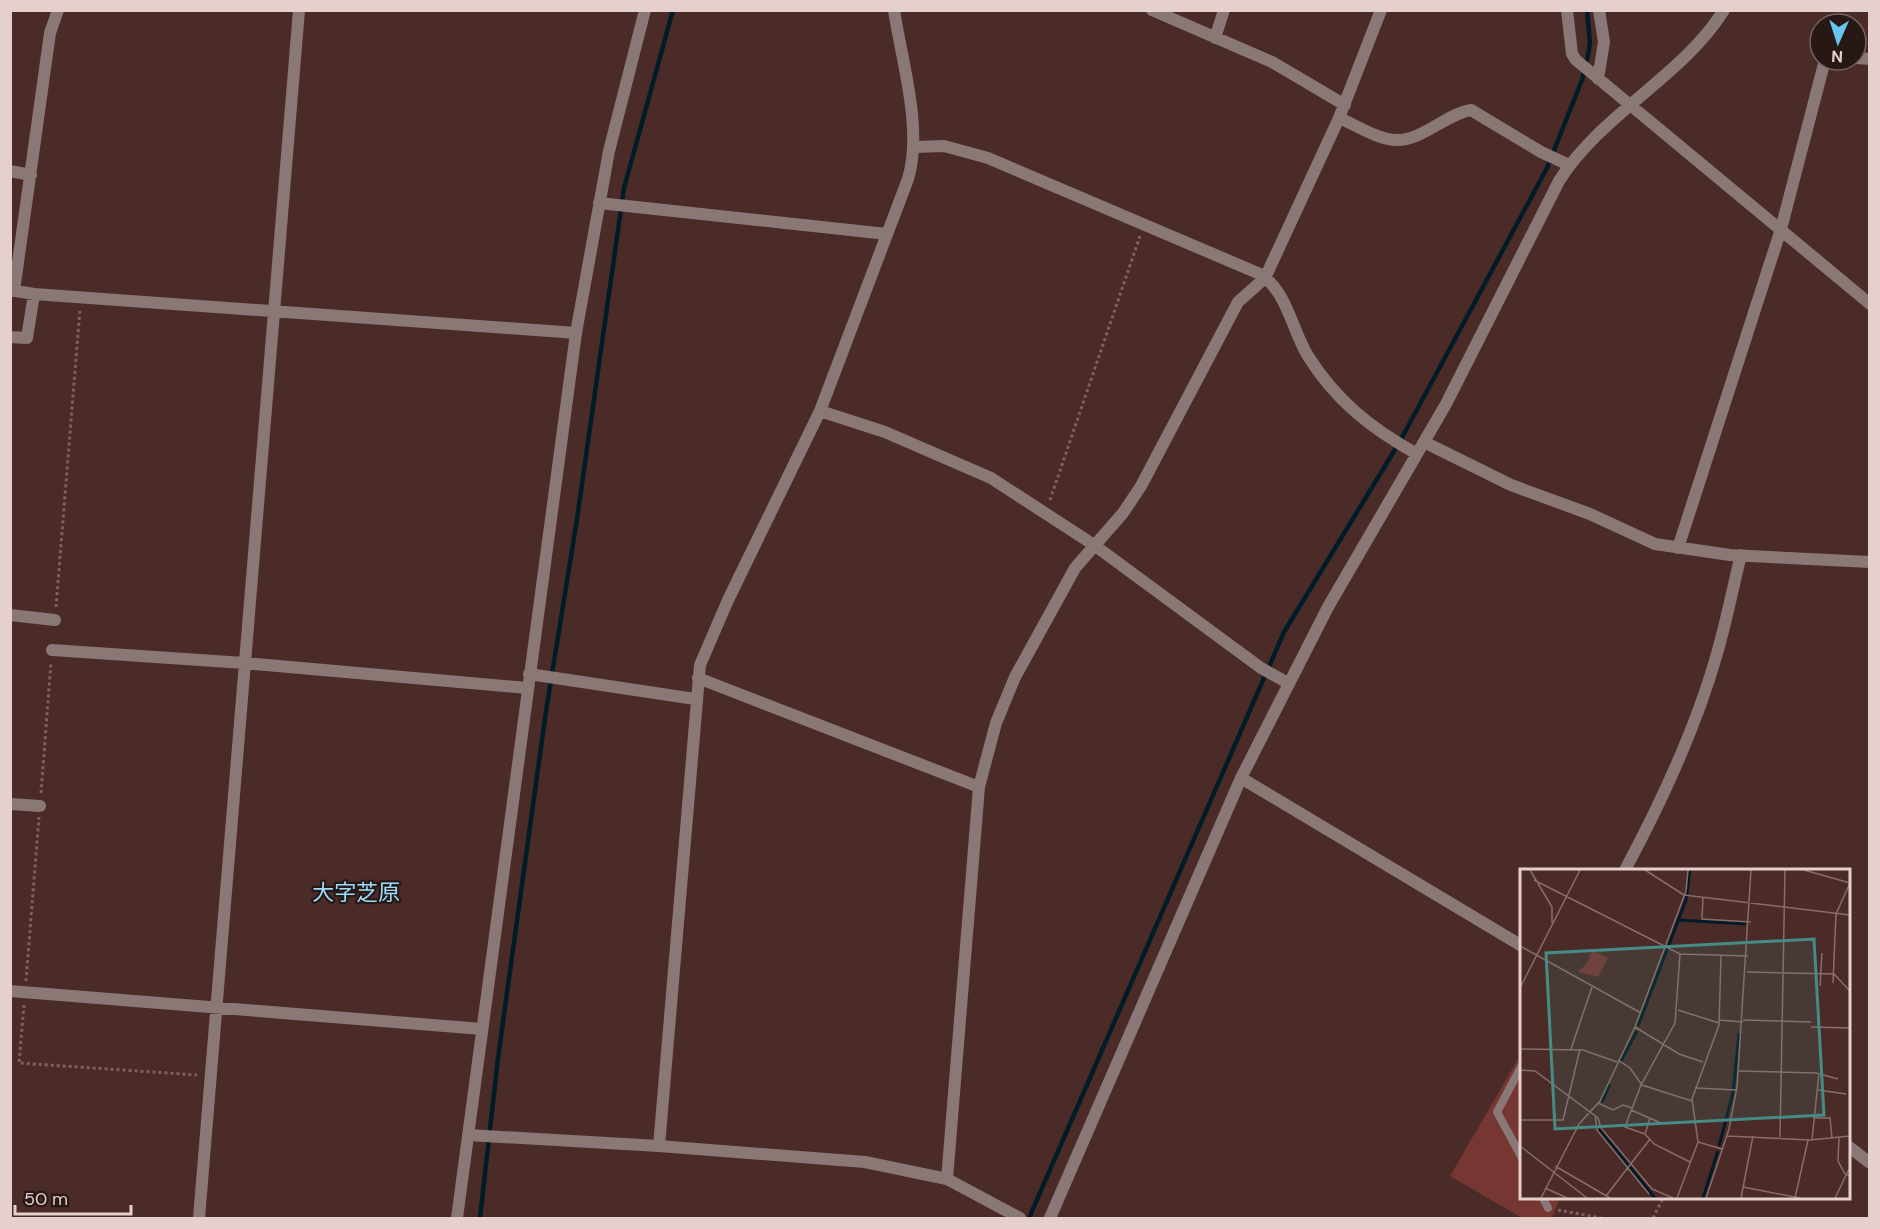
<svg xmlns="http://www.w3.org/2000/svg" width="1880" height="1229" font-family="'DM Sans','Noto Sans JP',sans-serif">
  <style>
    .green { fill: #763631 }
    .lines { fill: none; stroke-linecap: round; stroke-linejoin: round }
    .stream { stroke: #001c28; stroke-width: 4.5 }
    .path { stroke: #7e615e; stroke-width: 3; stroke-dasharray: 3 3; stroke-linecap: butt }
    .service { stroke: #897876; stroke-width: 8 }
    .minor { stroke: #897876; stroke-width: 12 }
    .tertiary { stroke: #897876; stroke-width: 12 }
    .labels { text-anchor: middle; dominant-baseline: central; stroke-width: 4.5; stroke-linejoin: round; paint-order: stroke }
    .quarter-label { font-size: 22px; fill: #9addfc; stroke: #271816 }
    .inset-river { fill: none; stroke: #001c28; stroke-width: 3 }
    .inset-road { fill: none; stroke: #896d6a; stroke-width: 1.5 }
    .view { fill: #458c86; fill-opacity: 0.15; stroke: #458c86; stroke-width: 3 }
    .inset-edge { fill: none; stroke: #e6d0ce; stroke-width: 3 }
  </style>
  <rect width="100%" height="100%" fill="#4b2b27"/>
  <path class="green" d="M1521,1054l1,144h38l-8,20h-30l-72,-42z"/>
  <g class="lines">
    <path class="stream" d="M480,1218l18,-160 48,-347 31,-192 47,-331 49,-178
      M1029,1218l255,-586 115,-189 148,-275 35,-88 6,-25 2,-12 -3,-33"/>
    <path class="path" d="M1050,500l90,-264
      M56,607l24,-298
      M41,793l10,-131
      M26,981l13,-164
      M24,1005l-5,58 178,12
      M1558,1210l43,8
      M1653,1218l10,-20"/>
    <path class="service" d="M1522,1065l-25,47 25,46
      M1543,1198l5,10"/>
    <path class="minor" d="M1152,10l120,52 73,43
      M1567,10l5,44 4,6 294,244
      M1215,38l9,-28
      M1856,58l14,1
      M1598,79l6,-37 -5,-32
      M1339,118c17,7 39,22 58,22 26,0 49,-26 74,-30l70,42 28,13
      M915,147l29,-1 44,12 272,116c27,17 32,56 48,82 28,45 64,73 109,98
      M10,171l21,4
      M599,203l288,31
      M10,290l24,4 542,39
      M14,291l36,-258 8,-23
      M10,337l17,1 7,-44
      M820,411l65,21 106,46 103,67 167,123 27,15
      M1424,442l87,43 79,29 65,30 75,11 140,7
      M1678,548l103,-319 44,-169
      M10,615l45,5
      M52,650l192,13 283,25
      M529,674l166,25
      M698,678l281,109
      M1241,778l281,168
      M10,804l30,2
      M1625,870c37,-69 72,-144 93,-220 9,-32 15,-63 23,-95
      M10,991l472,38
      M468,1135l191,11 206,16 82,17 73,39
      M659,1146l41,-481 28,-65 92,-189 88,-232c15,-51 -6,-116 -14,-169
      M1848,1146l22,17
      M947,1179l32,-392 17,-64 19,-46 60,-109 48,-55 18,-27 97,-184 27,-24 74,-160 42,-108
      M199,1218l100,-1208
      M1050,1218l191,-440 87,-171 118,-203 113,-223c43,-68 124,-105 165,-171"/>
    <path class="tertiary" d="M457,1218l119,-885 33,-182 36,-141"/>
  </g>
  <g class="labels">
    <g class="quarter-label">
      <text x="356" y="892">大字芝原</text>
    </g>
  </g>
  <g transform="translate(1520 869)">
    <rect width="330" height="330" fill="#4b2b27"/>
    <path d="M72,81l16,8 -10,19 -20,-5 10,-10z" fill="#763631"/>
    <path class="inset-river" d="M159,51l67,4M118,157l48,-126 4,-30M101,192l16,-30M82,233l8,-18M79,260l56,69M199,277l14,-53 6,-60M183,329l15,-47"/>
    <path class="inset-road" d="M10,1l22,37v16M125,1l39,25 166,20M284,1l46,13M14,11l146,74 68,2M183,29l-1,21 49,3M0,77l121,67M227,103l87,2 16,17M313,114l3,-69 14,-31M300,117l2,-33M0,119l60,-118M158,141l41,13M199,151l24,2M223,151l68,2M115,158l44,27 24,8M291,158l39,1M0,180l63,1 34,12M51,180l21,-62M98,191l12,8 12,17 50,16M0,201l15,1 63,47 3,10 51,61 21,9M219,202l77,2 22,6M175,219l41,2M298,221l28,4M78,234l15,7 10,-5 9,3M111,241l30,13M75,246l2,15 52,64M130,249l-5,16 9,10 36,18M293,249h17l2,20M0,251h43l17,-71M125,265l-20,-7 16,-42 34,-62 5,-69M207,267l83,4 40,-4M260,268l5,-267M319,268l-1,24 7,13 5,2M292,271l7,-67M178,273l24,7M0,277l67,52M35,297l55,32M223,318l57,11M25,319l22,10M86,327l44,-57M21,329l38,-74 21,-23 35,-74 51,-136 2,-21M157,329l21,-56 -6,-43 27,-74 2,-69M186,329l23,-69 8,-42 14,-217M221,329l12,-62M275,329l13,-58M315,329l15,-31"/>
    <path class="view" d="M294,70l10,176 -269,14 -9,-176z"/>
    <rect width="330" height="330" class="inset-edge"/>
  </g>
  <rect width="1880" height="1229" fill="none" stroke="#e6d0ce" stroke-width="24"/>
  <g transform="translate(1838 42) rotate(183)"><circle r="28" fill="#271816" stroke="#736260" stroke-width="1.5"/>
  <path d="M0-4.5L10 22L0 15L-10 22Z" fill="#65c5ee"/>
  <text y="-9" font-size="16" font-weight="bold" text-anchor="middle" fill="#e6d0ce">N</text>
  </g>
  <path d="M15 1205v9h116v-9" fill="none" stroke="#e6d0ce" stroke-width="3"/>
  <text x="24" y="1205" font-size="18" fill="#e6d0ce" stroke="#271816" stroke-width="4.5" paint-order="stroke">50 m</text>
</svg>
